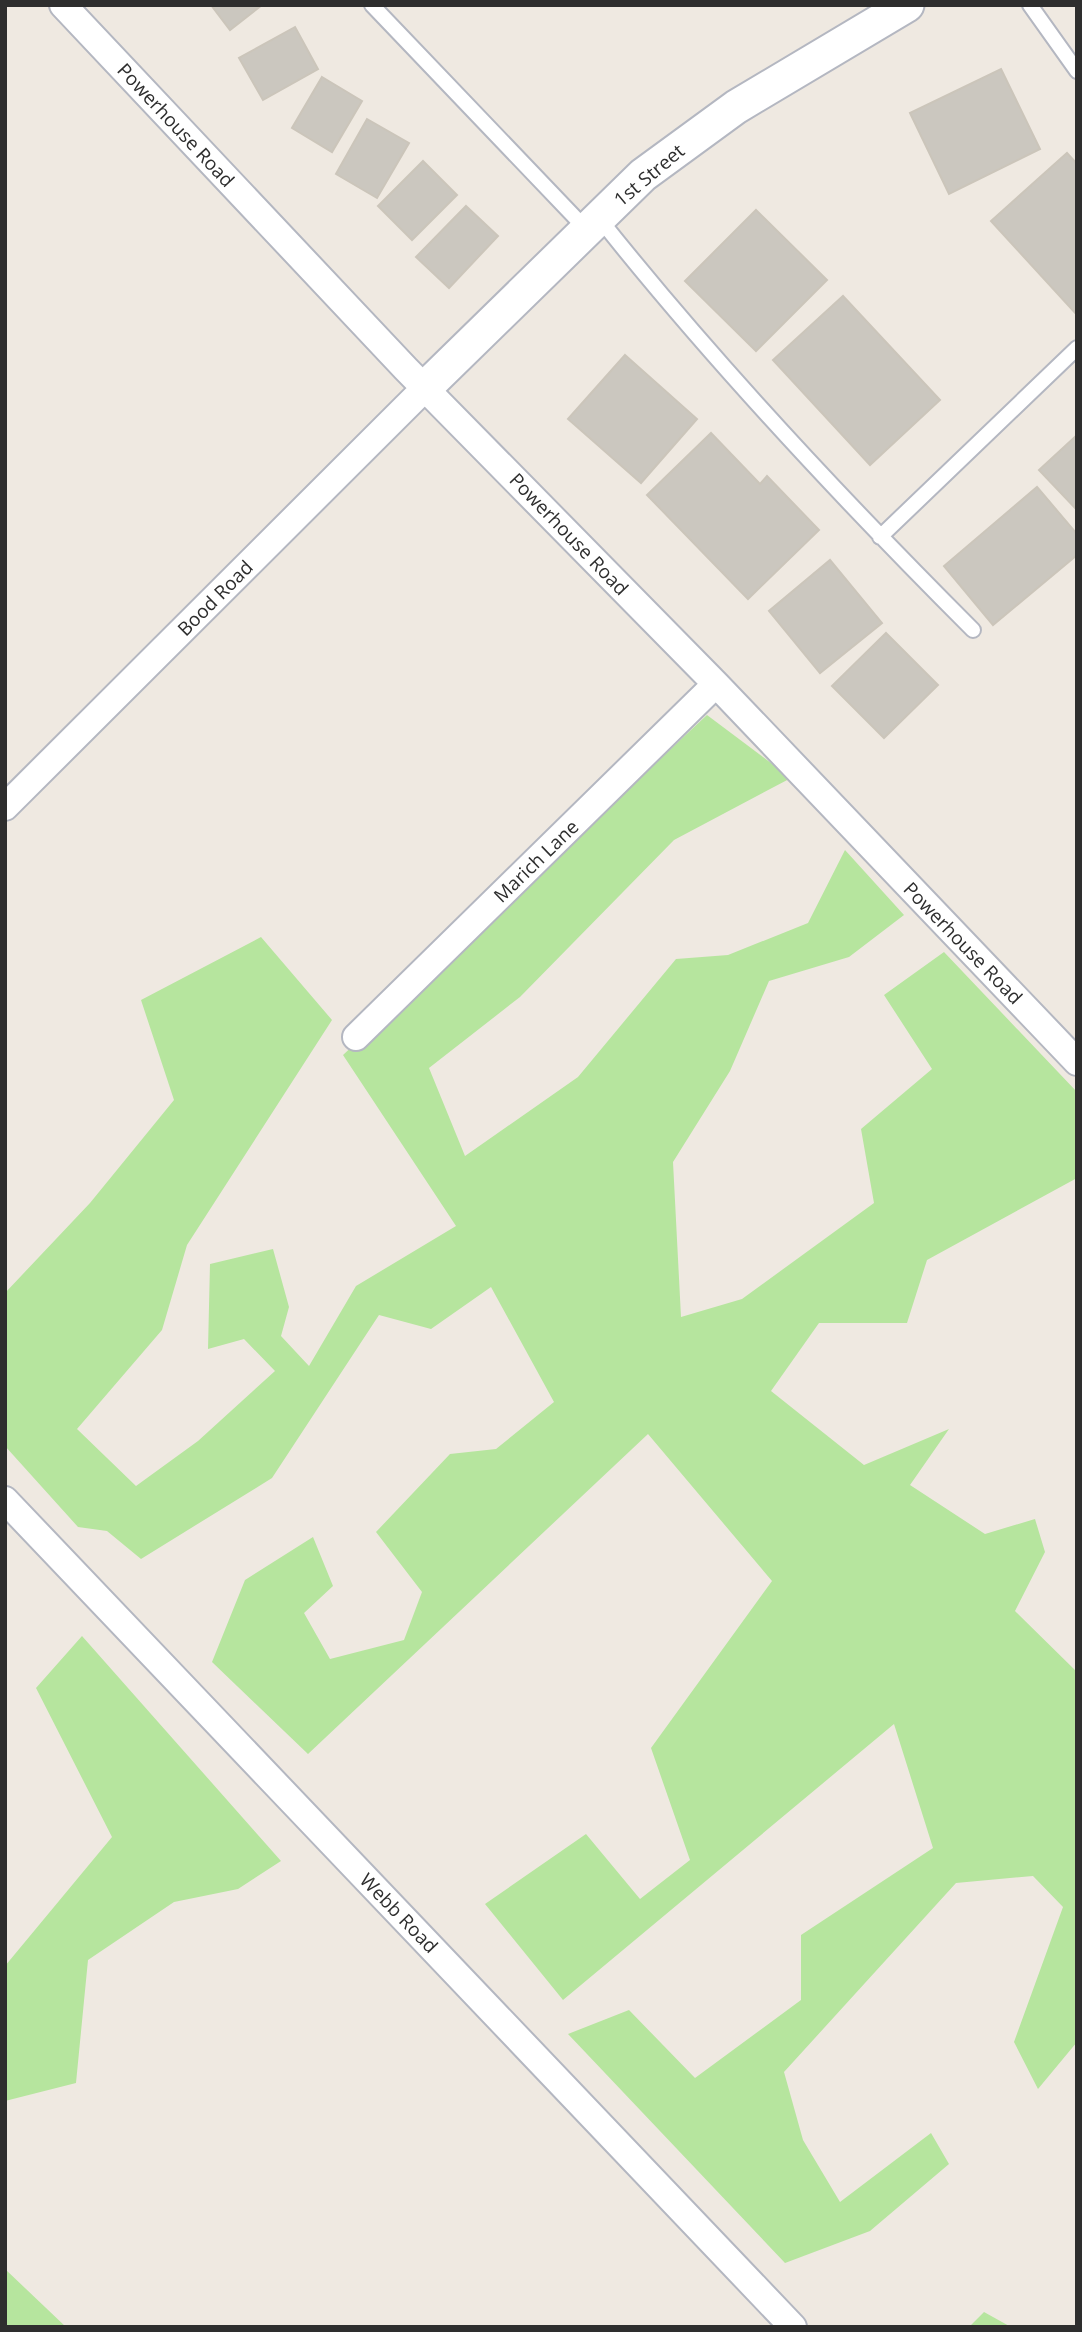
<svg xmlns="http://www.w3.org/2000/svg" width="1082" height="2332" font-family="'Open Sans',sans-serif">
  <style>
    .green { fill: #b6e59e }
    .building { fill: #cbc7bf; stroke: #cbc5ba; stroke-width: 2 }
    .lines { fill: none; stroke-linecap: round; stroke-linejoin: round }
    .service-casing { stroke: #b4b7c1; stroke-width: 18 }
    .minor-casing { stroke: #b4b7c1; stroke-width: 30 }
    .tertiary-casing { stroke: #b4b7c1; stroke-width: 37 }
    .service { stroke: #fff; stroke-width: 14 }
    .minor { stroke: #fff; stroke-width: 26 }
    .tertiary { stroke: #fff; stroke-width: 33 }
    .labels { text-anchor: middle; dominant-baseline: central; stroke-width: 7; stroke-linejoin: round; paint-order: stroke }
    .street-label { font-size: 19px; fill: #2e2e2e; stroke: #fff }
  </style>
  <rect width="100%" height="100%" fill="#efe9e1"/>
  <path class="green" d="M707,715l84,63 -117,62 -154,157 -91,71 36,88 113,-79 98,-118 52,-4 80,-32 37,-73 59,65 -55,42 -80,24 -39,90 -57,91 8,155 61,-18 132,-96 -13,-74 71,-60 -48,-74 60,-43 133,140v86l-150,82 -20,63h-88l-48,68 93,74 85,-36 -39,56 75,49 50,-15 10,33 -30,59 62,61v370l-39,47 -24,-47 49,-135 -30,-31 -77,7 -172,189 19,68 37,62 91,-69 18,31 -79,67 -85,32 -217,-229 61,-24 66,68 106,-78v-65l132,-87 -39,-124 -331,276 -78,-96 101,-70 54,65 50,-39 -39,-112 121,-167 -124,-147 -340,320 -96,-92 33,-82 68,-43 20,49 -29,27 26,46 74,-19 18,-48 -46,-60 74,-78 46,-5 58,-47 -63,-115 -60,42 -52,-14 -107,163 -131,81 -34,-28 -29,-4 -73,-81v-153l85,-90 84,-103 -33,-100 120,-63 71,83 -145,225 -25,85 -85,99 59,57 62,-45 77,-70 -31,-32 -36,10 2,-85 63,-15 16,58 -8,29 28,30 47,-80 100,-60 -113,-171z
    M82,1636l199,225 -43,28 -64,13 -86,58 -12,123 -71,18v-135l107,-129 -76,-149z
    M5,2269l61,58h-61z
    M984,2312l27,15h-42z"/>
  <path class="building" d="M211,5h51l-32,25z
    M295,27l23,42 -55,31 -24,-42z
    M1001,69l39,80 -91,45 -39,-81z
    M322,77l40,24 -30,51 -40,-24z
    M367,119l42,24 -32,55 -41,-24z
    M1067,153l10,11v151l-86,-94z
    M423,161l34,34 -45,45 -34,-34z
    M466,206l32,30 -49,52 -33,-31z
    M756,210l71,70 -71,71 -71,-70z
    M843,296l97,104 -70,65 -97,-105z
    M625,355l72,64 -56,64 -73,-64z
    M711,433l49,51 7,-8 52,54 -71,69 -101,-104z
    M1077,435v75l-38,-40z
    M1037,487l40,47v21l-84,70 -49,-59z
    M830,560l52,63 -62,50 -51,-62z
    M886,633l52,52 -54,53 -52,-52z"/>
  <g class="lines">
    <defs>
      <path id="service" d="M372,5l215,225
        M1030,5l47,66
        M599,218c115,145 243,281 374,412
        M880,537l197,-189"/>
      <path id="minor" d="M63,5l343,364 310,315 361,378
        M5,807l420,-419
        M356,1037l360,-353
        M5,1500l788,827"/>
      <path id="tertiary" d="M425,388l218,-213 93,-68 171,-102"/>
    </defs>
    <use href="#service" class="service-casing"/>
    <use href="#minor" class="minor-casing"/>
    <use href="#tertiary" class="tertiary-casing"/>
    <use href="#service" class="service"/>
    <use href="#minor" class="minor"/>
    <use href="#tertiary" class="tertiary"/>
  </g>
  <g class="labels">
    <g class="street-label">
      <text transform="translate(176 125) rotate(47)">Powerhouse Road</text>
      <text transform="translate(649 175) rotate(-40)">1st Street</text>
      <text transform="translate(569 534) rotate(46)">Powerhouse Road</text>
      <text transform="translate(215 598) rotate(-45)">Bood Road</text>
      <text transform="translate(536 861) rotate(-44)">Marich Lane</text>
      <text transform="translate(963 943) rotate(46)">Powerhouse Road</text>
      <text transform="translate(399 1913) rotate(46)">Webb Road</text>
    </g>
  </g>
  <rect width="1082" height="2332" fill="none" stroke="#2e2e2e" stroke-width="14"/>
</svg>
